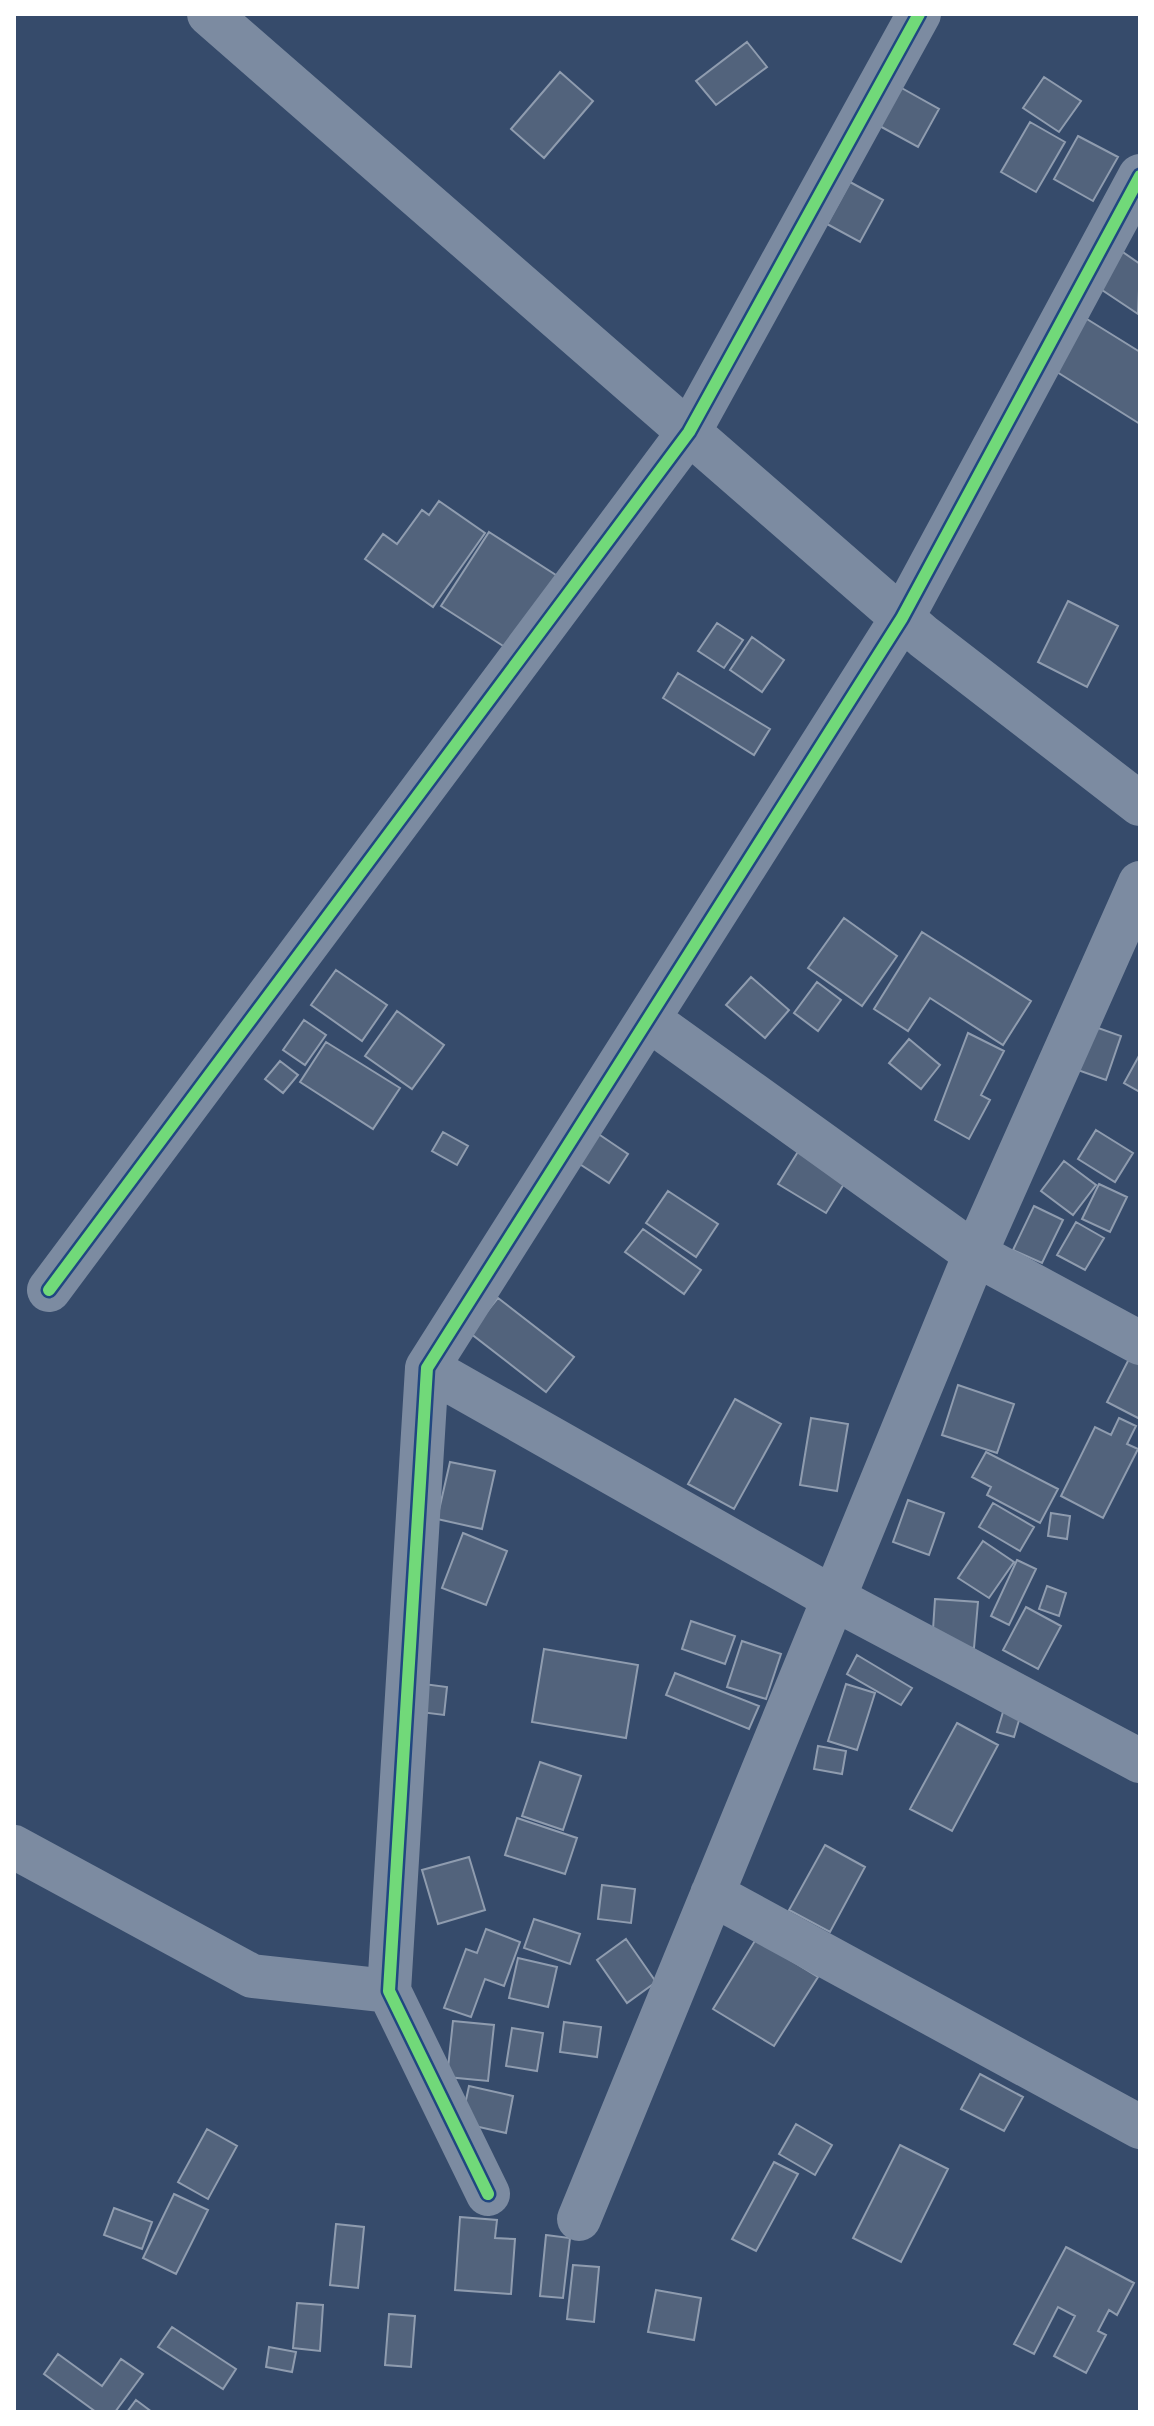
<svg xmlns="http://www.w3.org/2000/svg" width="1154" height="2426" font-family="'Fira Sans',sans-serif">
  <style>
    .building { fill: #52637c; stroke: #8f9caf; stroke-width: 2 }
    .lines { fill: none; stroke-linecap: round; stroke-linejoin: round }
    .minor { stroke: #7c8ba1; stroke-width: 44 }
    .cycleway-casing { stroke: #204781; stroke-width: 17 }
    .cycleway { stroke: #71d979; stroke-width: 12 }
  </style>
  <rect width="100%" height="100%" fill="#364b6b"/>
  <path class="building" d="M747,42l20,25 -51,38 -20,-24z
    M560,72l33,29 -49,57 -33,-29z
    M1044,77l37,24 -22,31 -36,-24z
    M898,86l41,23 -21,38 -42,-23z
    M1030,122l35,20 -29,50 -35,-20z
    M1078,136l40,21 -25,44 -39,-22z
    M850,182l33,18 -23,42 -33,-18z
    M1117,248l23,16 -2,50 -45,-30z
    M1082,316l58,36v72l-91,-57z
    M439,501l46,32 -52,74 -68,-48 18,-25 14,10 25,-34 7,5z
    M489,532l70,45 -48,74 -70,-45z
    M1068,601l50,25 -31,61 -49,-25z
    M717,623l26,17 -19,28 -26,-17z
    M752,637l32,23 -22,32 -32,-22z
    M678,673l92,56 -16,26 -91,-57z
    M844,918l53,38 -35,50 -54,-38z
    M922,932l109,69 -28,44 -73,-47 -22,33 -34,-22z
    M336,970l51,35 -25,36 -51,-36z
    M751,977l38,33 -24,28 -39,-33z
    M817,982l24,18 -23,31 -24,-18z
    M397,1011l47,34 -32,44 -47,-33z
    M304,1020l22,15 -21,30 -22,-15z
    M1084,1023l37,13 -15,44 -37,-13z
    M968,1033l36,18 -23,44 9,5 -21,39 -34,-19z
    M909,1039l31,26 -19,24 -32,-26z
    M326,1042l74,46 -27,41 -73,-47z
    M1140,1054v38l-16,-9z
    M280,1061l18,14 -15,18 -18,-14z
    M1096,1130l37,23 -18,29 -37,-23z
    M594,1131l34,23 -19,29 -34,-22z
    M443,1132l25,14 -11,19 -25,-14z
    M799,1150l48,29 -21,34 -48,-29z
    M1064,1161l32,24 -23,30 -32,-24z
    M1099,1184l28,13 -17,35 -28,-13z
    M668,1191l50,33 -22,33 -50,-34z
    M1034,1206l29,14 -21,43 -29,-13z
    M1076,1222l28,16 -19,32 -28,-15z
    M643,1229l58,41 -17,24 -59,-42z
    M498,1298l76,59 -28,35 -76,-59z
    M1132,1353l8,4v62l-33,-17z
    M958,1385l56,19 -17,49 -55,-18z
    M735,1399l46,25 -47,85 -46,-25z
    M811,1418l37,6 -11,67 -37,-6z
    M1119,1418l17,8 -9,18 11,5 -35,69 -42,-22 34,-69 16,8z
    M986,1452l72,37 -18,34 -53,-28 4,-8 -19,-10z
    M450,1462l45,9 -13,58 -45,-10z
    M908,1500l36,13 -15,42 -36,-13z
    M993,1503l41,24 -14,24 -41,-24z
    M1051,1513l19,3 -3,23 -19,-3z
    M463,1533l44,18 -21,54 -44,-17z
    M983,1541l31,21 -25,36 -31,-20z
    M1017,1560l19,9 -27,56 -18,-9z
    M1047,1586l19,7 -7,23 -20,-7z
    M935,1599l43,3 -4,46 -42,-3z
    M1026,1607l35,19 -23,43 -35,-19z
    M691,1621l44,15 -10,28 -43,-15z
    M742,1641l39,13 -15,45 -39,-12z
    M544,1649l94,16 -12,73 -94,-16z
    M857,1655l55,33 -11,17 -54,-31z
    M675,1673l84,33 -10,23 -83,-34z
    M416,1683l31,4 -3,28 -32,-4z
    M846,1684l29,9 -18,57 -29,-9z
    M1006,1702l17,5 -9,30 -17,-5z
    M957,1723l41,22 -46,86 -42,-22z
    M818,1746l28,5 -4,23 -28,-5z
    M540,1762l41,14 -18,54 -41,-14z
    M517,1818l60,20 -12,36 -60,-19z
    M825,1845l40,22 -35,65 -41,-22z
    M469,1857l16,53 -47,14 -16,-54z
    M602,1885l33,4 -4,34 -33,-4z
    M534,1919l46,15 -10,30 -46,-16z
    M486,1929l34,13 -16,44 -19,-7 -14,38 -27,-9 22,-59 11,4z
    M626,1939l30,43 -29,21 -30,-43z
    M756,1939l62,38 -44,69 -61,-37z
    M518,1958l39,9 -9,40 -39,-9z
    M453,2021l41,4 -6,56 -41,-4z
    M564,2022l37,5 -4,30 -37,-5z
    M512,2028l31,5 -6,38 -31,-5z
    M980,2074l43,23 -19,34 -43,-22z
    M469,2086l44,10 -7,37 -45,-10z
    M796,2124l36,21 -17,30 -36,-21z
    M207,2129l30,17 -29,53 -30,-17z
    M900,2145l48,24 -47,93 -48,-24z
    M774,2162l24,12 -42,77 -24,-12z
    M174,2194l34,16 -32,64 -33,-16z
    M114,2208l38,14 -10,27 -38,-14z
    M460,2217l37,3 -2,18 20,1 -4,55 -56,-4z
    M336,2224l28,3 -6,61 -28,-3z
    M546,2235l24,3 -7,60 -23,-2z
    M1066,2247l68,36 -17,32 -8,-5 -11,21 8,4 -20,38 -32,-17 21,-40 -17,-9 -24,47 -20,-10z
    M573,2265l26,2 -5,55 -27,-3z
    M656,2290l45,8 -7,42 -46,-8z
    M297,2303l26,2 -3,46 -27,-3z
    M389,2314l26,2 -4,51 -26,-2z
    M172,2327l64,42 -13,20 -65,-42z
    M269,2347l27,5 -4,20 -26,-5z
    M58,2354l44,32 19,-27 22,15 -28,38h-19l-52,-38z
    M136,2400l16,12h-25z"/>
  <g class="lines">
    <path class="minor" d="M209,14l715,623 216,167
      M648,1019l327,235 165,89
      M49,1290l640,-858 230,-418
      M427,1368l406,230 307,163
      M14,1847l238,129 137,15
      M712,1894l428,233
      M488,2194l-99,-203 38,-623 475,-750 238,-442
      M579,2219l396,-965 165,-371"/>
    <defs>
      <path id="cycleway" d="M49,1290l640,-858 230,-418
        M488,2194l-99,-203 38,-623 475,-750 238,-442"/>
    </defs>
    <use href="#cycleway" class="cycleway-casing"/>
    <use href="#cycleway" class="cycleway"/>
  </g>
  <rect width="1154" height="2426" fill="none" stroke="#ffffff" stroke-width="32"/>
</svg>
